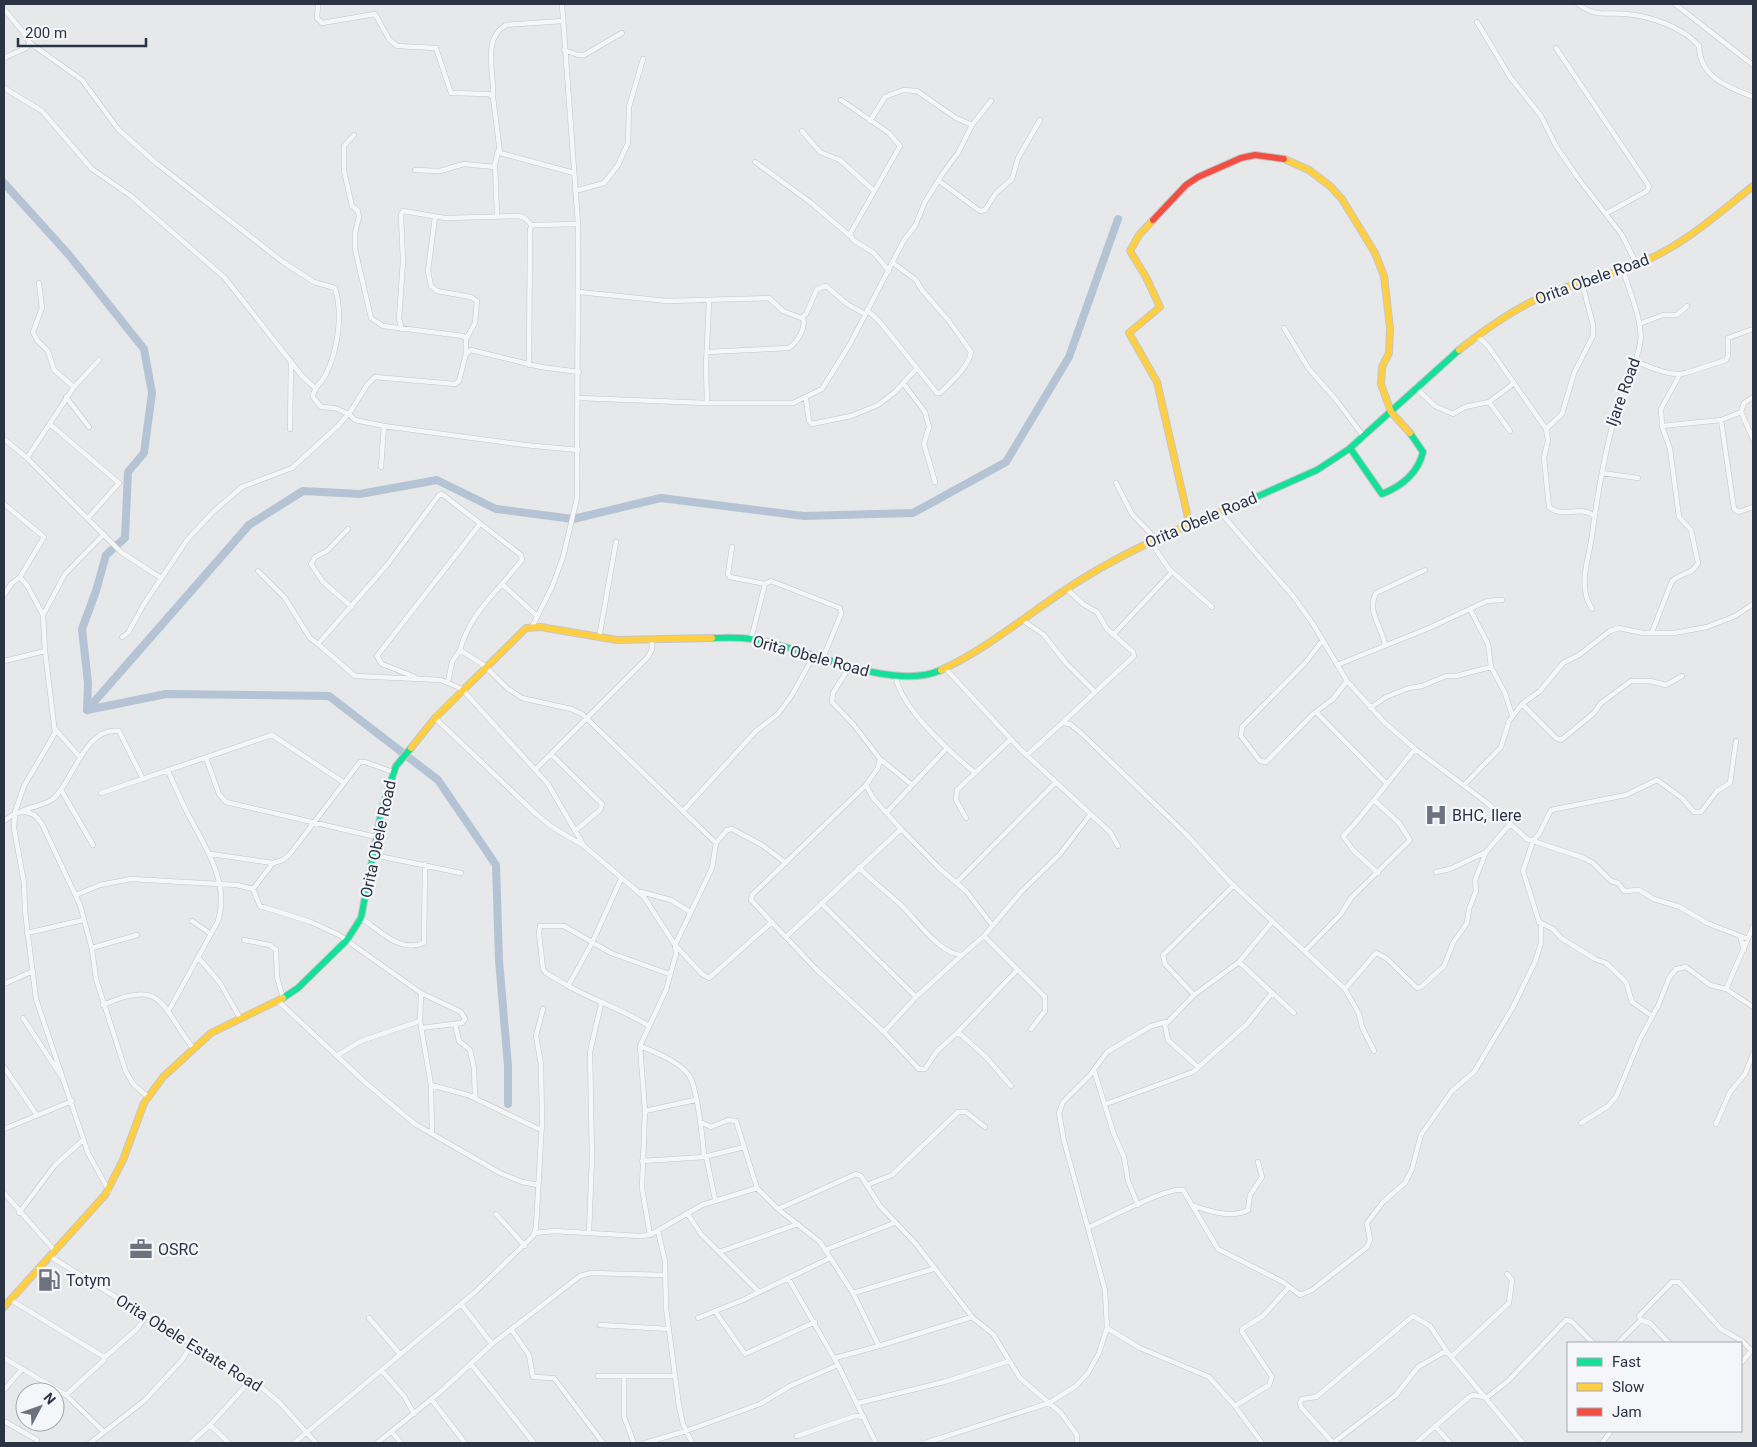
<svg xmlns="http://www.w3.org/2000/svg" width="1757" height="1447" font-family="Roboto,sans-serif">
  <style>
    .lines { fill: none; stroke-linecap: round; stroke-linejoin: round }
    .river { stroke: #b4c4d5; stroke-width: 8 }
    .street-casing { stroke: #c4c6c8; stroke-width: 5.5 }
    .fast-casing { stroke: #c4c6c8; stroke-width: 8 }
    .slow-casing { stroke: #c4c6c8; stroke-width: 8 }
    .jam-casing { stroke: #c4c6c8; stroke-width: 8 }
    .street { stroke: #f5f6f7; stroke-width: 4.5 }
    .fast { stroke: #16e098; stroke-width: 6 }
    .slow { stroke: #ffcf43; stroke-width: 6 }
    .jam { stroke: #f24e42; stroke-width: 6 }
    .labels { text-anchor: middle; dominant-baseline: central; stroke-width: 4.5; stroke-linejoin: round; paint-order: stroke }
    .street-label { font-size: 16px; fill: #2b3445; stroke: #f4f6f9 }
    .poi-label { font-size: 16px; fill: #2b3445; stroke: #f4f6f9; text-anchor: start }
  </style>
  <rect width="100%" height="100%" fill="#e6e8ea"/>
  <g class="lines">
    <path class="river" d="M4,183l65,72 75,94 8,44 -8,60 -16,19 -3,66 -19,17 -10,36 -14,38 6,54 -1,27 79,-16 163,2 109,84 58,85 3,95 9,106v38
      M87,710l162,-185 54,-34 57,3 77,-14 59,29 77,10 88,-21 143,18 109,-3 93,-51 63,-105 49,-138"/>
    <defs>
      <path id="street" d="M318,4l-1,14 5,5 53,-9 14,25 8,7 39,2 15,45 38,1 4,3 7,56 74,20
        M1578,4c19,14 28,8 48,10 24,2 57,13 73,32 1,32 29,41 54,51
        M1675,4l78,61
        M4,9l19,23 7,11 -4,5 -22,10
        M1477,22l33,55 31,39 15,30 22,32 44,57 15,30
        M30,43l52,37 36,49 38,34 127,99 31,20 21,6c8,26 3,62 -9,86 -4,9 -13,13 -13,23l8,10 14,1 14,6
        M1556,48l93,138 -2,5 -40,22
        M564,50l14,5h6l38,-22
        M4,88l38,23 50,58 39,27 94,82 77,98 13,12
        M493,97c2,-23 -12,-58 13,-72l56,-4
        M841,100l48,33 11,13 -50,88 3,6 21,13 15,18
        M870,121l15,-24 18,-7 14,1 39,27 16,7
        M802,131l18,21 20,8 34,31
        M354,135l-10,11v25l8,35 6,5 1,6 -4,16v16l16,69 12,8 80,10 3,3v15
        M755,162l55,40 40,34
        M415,170l25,1 24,-7 31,3
        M939,181l41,30 5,-1 11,-17 16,-14 6,-21 22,-38
        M575,191l29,-8 14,-18 10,-22 1,-36 14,-48
        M497,215l-2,-51 3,-13
        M435,217l-7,54 3,15 6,5 34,6 6,4 -2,22 -9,16
        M39,283l3,25 -9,24 4,8 11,11 6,19 20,17
        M579,292l88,9 102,-3 14,13 18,7 5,-4 11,-25 9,-3 21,18 18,10
        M867,310l12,11 58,72h3c11,-11 28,-25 31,-41l-22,-31 -27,-31 -6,-10 -23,-17
        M1639,324l24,-9h14l10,-9
        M1284,328l25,41 28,32 27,36
        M402,329l-3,-10 4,-58 -2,-46 2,-4 42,7 74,-2 6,2 7,8
        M1478,337l10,9 58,83 2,11 -4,18 5,49c14,12 28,-2 44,8
        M707,352l82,-4c9,-7 17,-19 14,-30
        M1635,361c14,6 36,16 51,12l40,-13 2,-4v-18l25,-9
        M529,365l1,-136 3,-4 45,-1
        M1680,374l-19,35 1,17 59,-6 20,-8
        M903,383l22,29 4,15 -5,17 11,38
        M1416,388l19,18 18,8 12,-7 24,-5 24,-18
        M66,397l23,30
        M1753,397l-9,6 -3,9 12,27
        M579,398l128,5 -1,-38 3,-63
        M806,399l3,22 3,3 39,-8 27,-11 17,-13 21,-23
        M1489,402l21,29
        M707,403h86l29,-14 28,-45 54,-104 11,-14 10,-24 18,-29 15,-20 14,-28 19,-24
        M1721,420l13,89 5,3 14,-5
        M51,425l68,58 -31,35
        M290,429l1,-68
        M1546,429l16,-15 12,-41 19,-37v-11l-11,-42
        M4,439l23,19 94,94 40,26
        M578,450l-53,-5 -141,-19 -29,-6 -6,-6 18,-29 8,-8 80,7 4,-3 7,-27 5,-4 70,17 38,5
        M27,458l47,-71 25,-27
        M381,467l3,-41
        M1602,473l36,5
        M1116,483l16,31 23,24
        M4,504l40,33 -24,40 -9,7 -7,11
        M1219,511l74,85 20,28 34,57 37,41 31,27 71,53 41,37 57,19 9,5 18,18 7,2 6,8 15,-1 15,9 26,8 27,16 41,16
        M348,529l-21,22 -12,6 -4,7 12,18 29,25
        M104,534l-39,40 -22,41 2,36 10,82 -31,53 -9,26 -1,16 10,55 1,28 11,88 52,154 21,38
        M1150,541l19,28 43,38
        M732,547l-4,27 2,3 35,7
        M258,571l27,27 25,40 8,6 69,-79 52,-70 3,-1 79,61 1,5 -20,24 35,32
        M20,577l8,10 15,28
        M502,584c-18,20 -35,39 -42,66l25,16 22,22 15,10 49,11 11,5 134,129 -4,25 -37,77 27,29 7,4 63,-56
        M1470,609l18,35 3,23 14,26 7,22
        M1592,609c-2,-4 -5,-9 -6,-14 -5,-20 4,-41 6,-60 6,-45 14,-90 27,-134 5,-19 18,-37 21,-57 4,-20 -11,-54 -17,-74
        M1022,620l21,14 23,29 29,29
        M532,627l20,-40 11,-30 14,-59 1,-274 -16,-220
        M1652,632l20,-51c8,-8 20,-6 26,-18l-7,-33 -12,-13 -9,-68 -8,-23
        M1113,635l59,-63
        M122,637l6,-4 16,-29 43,-64 26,-28 29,-25 50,-19 47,-43 9,-11
        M599,638l17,-96
        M751,639l14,-55 6,-3 69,27 1,6 -18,44
        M1322,641l-16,21 -64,65 -1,9 19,25 6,1 47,-48 20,-15 14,-18
        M318,644l37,32 86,4 21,9 86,95 36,62 60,51 31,48 1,9 -10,36 -26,56 5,65 -3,77 8,47
        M1385,646c-2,-18 -19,-35 -9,-53l49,-23
        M4,661l41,-10
        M1337,665l92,-37 58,-27 15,-1
        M850,666l-17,27 -1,9 22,23 26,34 -2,9 -12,17 -114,110 -1,5 65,69 68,63 35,37h6l12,-18 21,-19 28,25 25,29
        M946,669l75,81 89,82 8,14
        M415,677l-33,-13 -5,-8 103,-132
        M896,677c4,30 55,76 78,95
        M448,682l4,-20 8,-12
        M1522,704l34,34 5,2 33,-27 7,-10 30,-22h19l16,4 16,-9
        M1370,708l16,-11 23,-9 13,-2 24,-10h10l35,-9
        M1316,712l71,72
        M435,718l100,95 17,14 32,19
        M1062,723l72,-67 -1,-4 -26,-23 -10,-17 -14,-8 -16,-15
        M55,729l24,27
        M552,755l50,49 -2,6 -24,20
        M1027,755l35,-32 8,1 10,8 106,102 43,47 116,108 14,25 3,13 12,24
        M206,758l13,36 7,8 150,35
        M880,759l31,25
        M536,769l112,-112 4,-8v-9
        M168,771c7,15 13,30 21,45 17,32 41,68 29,105l-50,91
        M866,785l7,13 28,31 39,40 26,22 26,34
        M1464,785l37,-38 8,-26 13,-17 18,-13 23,-28 16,-8 31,-24 9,-3 24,5h31l33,-6 28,-11 18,-12
        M61,790l32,55
        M101,793l171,-58 71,47
        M1374,800c-11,13 -19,25 -31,36l10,14 25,23
        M22,811c10,-5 25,-6 32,-13 19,-17 31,-72 65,-67l24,48
        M683,811l73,-80 22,-17 14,-19 22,-40
        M887,812l60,-64
        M966,818l-10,-18 1,-10 54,-51
        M4,821c13,-11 28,-14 38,3l38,81 12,44 4,30 30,93 8,13 13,11
        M716,843l11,-13 5,-1 30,16 24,18
        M211,854l62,9
        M374,855l87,18
        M859,867c13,15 27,24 41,37 15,14 40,51 62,51l22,-19 37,-44 39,-38 30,-39
        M1436,872l14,-3 36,-17 24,-28
        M621,879l-29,64 -24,43c27,15 56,24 81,40
        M956,883l99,-100
        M253,889l20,-26 10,-3 7,-6 70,-92h5l28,10
        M641,892l30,8 19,12
        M76,895l24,-10 31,-6 106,6 16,4 7,17 51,16 28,13 82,58 -1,28 11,64 1,48
        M821,903l95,94
        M361,918c20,13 38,35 63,25l1,-79
        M192,921l19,13
        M27,933l56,-13
        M984,936l61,61v14l-14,18
        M1740,936l4,14
        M786,937l115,-108
        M244,940l26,5 6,5 1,27 6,21
        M92,948l45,-13
        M1306,950l35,-36 10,-16 59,-58 -11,-17 -25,-23 41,-51
        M198,957l22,26 20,35
        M1239,962l55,51
        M4,984l29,-13
        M568,986l-22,-13 -3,-4 -4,-36 1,-7h24l47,27 58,21
        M1345,989l31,-36 10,5 31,30 4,-1 23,-21 9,-23 14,-20 2,-14 7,-18 -1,-11 11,-28
        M1726,989l27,-62
        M1194,995l-29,-31 -2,-9 71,-70
        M278,1001l89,83 48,40 85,49 22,9 16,3
        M103,1005c60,-27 57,0 90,43
        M1652,1016l-20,-14 -6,-20 -20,-19 -11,-4 -34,-21 -8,-9 -14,-7 -16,-51 10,-30 6,-7 12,-24 75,-15 31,-15 25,18 12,14h7l16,-21 13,-8 6,-42
        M23,1018l38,58
        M455,1024l4,17 11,9 4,18 1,30
        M421,1028l41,-5 3,-4 -4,-7 -40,-19
        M884,1032l32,-35 46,-42
        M958,1032l59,-62
        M640,1046c15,6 41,16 50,31 7,12 13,63 14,80
        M338,1055l23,-14 59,-20
        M4,1067l32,47
        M1198,1067l-30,-27 -3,-15 29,-30 45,-33 33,-40
        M1094,1070l19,62 11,25 4,24 10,24
        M431,1085l37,10 73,35
        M1106,1104l87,-32 54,-48 25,-31
        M645,1111l50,-11
        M700,1122l11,5 17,-7 8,1 21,67 21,21 42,33 33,51 80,-24
        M1581,1123l27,-17 8,-9 24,-58 18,-33 11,-28 7,-9 10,-2 24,18 16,4 27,18
        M1716,1124l14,-32 15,-18 8,-20
        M4,1129l68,-28
        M706,1156l9,43
        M642,1161l62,-4 40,-10
        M867,1185l25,-10 66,-63h8l19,15
        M4,1193l51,58
        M1194,1206c16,5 37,13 54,4l2,-15 12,-18 -4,-15
        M778,1209l78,-35 5,2 19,30 36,38 57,74 20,16 27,44 41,35 16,22v8
        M19,1213l36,-48 28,-25
        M687,1213l14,21 58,58
        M496,1214l29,32
        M1089,1227c18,-8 78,-40 94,-37l35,59 65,33 17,13 12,-5 55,-43 3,-7 -3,-17 16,-21 22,-19 7,-14 9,-34 31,-44 22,-19 39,-65 22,-45 6,-19v-19
        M658,1231l7,30 1,47 13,98 4,18 9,19
        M535,1233l19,-2 86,5 10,-1 52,-30 55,-17
        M589,1233l3,-76 -2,-105 11,-48
        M825,1250l69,-27
        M719,1252l79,-28
        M51,1257l210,130 19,16 36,40
        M788,1278l50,87 38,78
        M853,1293l26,53 93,-29
        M11,1300l93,57v3l-38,35
        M461,1304l31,40
        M715,1311l30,43 70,-32
        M369,1318l31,36
        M698,1318l45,-18 87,-42
        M1641,1320l9,3 19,20
        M600,1325l69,4
        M1107,1328l33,20 69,29 26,29 34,-21 3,-8 -30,-45v-3l21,-13 26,-29
        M511,1329l18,26 4,22 21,1 49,65
        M1618,1343l23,-23 -2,-4 33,-34h7l42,47 21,12 9,9
        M1448,1353l-4,-1 -26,15 -22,28 -63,48 -32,-36 -1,-4 2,-4 14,-2 97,-81 17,10 18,27 75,90
        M1452,1356l57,-53 3,-23 -5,-6
        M4,1358l62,37 38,37
        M104,1358l33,-29 9,-13
        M835,1358l44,-12
        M1741,1363l12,-14
        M471,1364l63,79
        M382,1371l22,25 10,18
        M598,1376h77
        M624,1376v41l10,26
        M4,1390l18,-21
        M1486,1398l22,-17 58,-61 5,1 22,22
        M431,1399l34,44
        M858,1403l86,-21 65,-21
        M1235,1406l27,37
        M4,1421l33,19
        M210,1425l19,18
        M1435,1426l15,17
        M392,1432l9,11
        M797,1436l58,-20 9,1
        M90,1443l54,-42 38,-41 10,-16
        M190,1443l20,-18 41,-45
        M294,1443l180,-150 59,-57 3,-9 6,-105 -1,-58 -5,-28 7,-27
        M377,1443l62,-50 53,-49 88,-68 11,-3 74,2
        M645,1443l41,-12 74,-27 30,-18 48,-21
        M925,1443l124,-40 27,-17 12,-13 11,-20 8,-25 -2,-38 -41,-149 -5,-28 4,-11 27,-27 17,-23 44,-26 15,-4
        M1416,1443l53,-46 4,-2 11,2
        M1602,1443l9,-12"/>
      <path id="fast" d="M1350,448l32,46c20,-8 36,-21 41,-42l-13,-19
        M1254,498l63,-28 32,-21 110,-99
        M712,638c13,0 26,-1 39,1 53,7 140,54 190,31
        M283,998l15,-10 49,-48 14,-22 21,-110 14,-42 15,-18"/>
      <path id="slow" d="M1284,159l25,11 21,16 12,13 33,54 9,23 6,52 -1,25 -7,14 -1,17 10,28 19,21
        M1153,220l-14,15 -9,16 16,26 14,30 -31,26 28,49 32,140
        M1459,350c29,-23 60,-45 94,-58 31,-12 64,-18 94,-32 40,-18 72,-47 106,-74
        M941,670c50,-23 94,-62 141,-91 55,-34 112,-57 172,-81
        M411,748l24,-30 91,-90 15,-1 76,13 95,-2
        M4,1307l101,-112 18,-35 21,-57 19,-26 48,-44 72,-35"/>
      <path id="jam" d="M1153,220l33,-35 12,-8 43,-19 14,-3 29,4"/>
    </defs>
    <use href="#street" class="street-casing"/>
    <use href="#fast" class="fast-casing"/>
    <use href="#slow" class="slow-casing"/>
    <use href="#jam" class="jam-casing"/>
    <use href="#street" class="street"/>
    <use href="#fast" class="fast"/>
    <use href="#slow" class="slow"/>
    <use href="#jam" class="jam"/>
  </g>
  <defs>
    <symbol id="hospital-bare" viewBox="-9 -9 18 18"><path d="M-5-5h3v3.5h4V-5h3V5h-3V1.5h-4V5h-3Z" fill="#6c737f" stroke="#f4f6f9" stroke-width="2.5" paint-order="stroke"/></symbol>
    <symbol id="office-bare" viewBox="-9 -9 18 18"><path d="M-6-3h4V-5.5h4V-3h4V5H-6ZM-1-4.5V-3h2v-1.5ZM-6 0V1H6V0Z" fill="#6c737f" stroke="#f4f6f9" stroke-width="2.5" paint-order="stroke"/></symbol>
    <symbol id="fuel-bare" viewBox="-9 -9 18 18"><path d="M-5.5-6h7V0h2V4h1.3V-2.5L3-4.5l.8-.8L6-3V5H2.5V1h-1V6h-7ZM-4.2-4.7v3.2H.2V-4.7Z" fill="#6c737f" stroke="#f4f6f9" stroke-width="2.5" paint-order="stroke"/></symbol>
  </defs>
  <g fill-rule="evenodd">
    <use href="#hospital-bare" x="1420" y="799" width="32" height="32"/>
    <use href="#office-bare" x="125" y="1233" width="32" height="32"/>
    <use href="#fuel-bare" x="33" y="1264" width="32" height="32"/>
  </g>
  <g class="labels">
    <g class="street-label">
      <text transform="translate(1592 279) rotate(-20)">Orita Obele Road</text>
      <text transform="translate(1623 392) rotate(-70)">Ijare Road</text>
      <text transform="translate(1201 520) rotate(-23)">Orita Obele Road</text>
      <text transform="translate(811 656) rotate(15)">Orita Obele Road</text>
      <text transform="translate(378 839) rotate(-78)">Orita Obele Road</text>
      <text transform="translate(189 1343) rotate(32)">Orita Obele Estate Road</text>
    </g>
    <g class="poi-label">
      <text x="1452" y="815">BHC, Ilere</text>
      <text x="158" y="1249">OSRC</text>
      <text x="66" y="1280">Totym</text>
    </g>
  </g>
  <rect width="1757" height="1447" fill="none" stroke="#2b3445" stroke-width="10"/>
  <rect x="1567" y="1342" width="175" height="90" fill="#f4f6f9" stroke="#a4a8b1"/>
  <rect x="1577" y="1358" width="25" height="8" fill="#16e098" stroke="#a4a8b1"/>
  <text x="1612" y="1367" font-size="15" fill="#2b3445">Fast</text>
  <rect x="1577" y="1383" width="25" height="8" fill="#ffcf43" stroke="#a4a8b1"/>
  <text x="1612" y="1392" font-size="15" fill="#2b3445">Slow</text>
  <rect x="1577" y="1408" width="25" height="8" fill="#f24e42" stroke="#a4a8b1"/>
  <text x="1612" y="1417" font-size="15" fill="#2b3445">Jam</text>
  <g transform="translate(40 1407) rotate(49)"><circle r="24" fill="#f4f6f9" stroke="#a4a8b1"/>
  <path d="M0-4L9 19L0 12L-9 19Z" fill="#6c737f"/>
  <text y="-8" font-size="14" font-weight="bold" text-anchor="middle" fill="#2b3445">N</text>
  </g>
  <path d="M18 38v8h128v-8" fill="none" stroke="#2b3445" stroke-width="2.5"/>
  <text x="25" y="38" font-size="15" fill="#2b3445" stroke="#f4f6f9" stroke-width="4" paint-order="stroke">200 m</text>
</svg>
